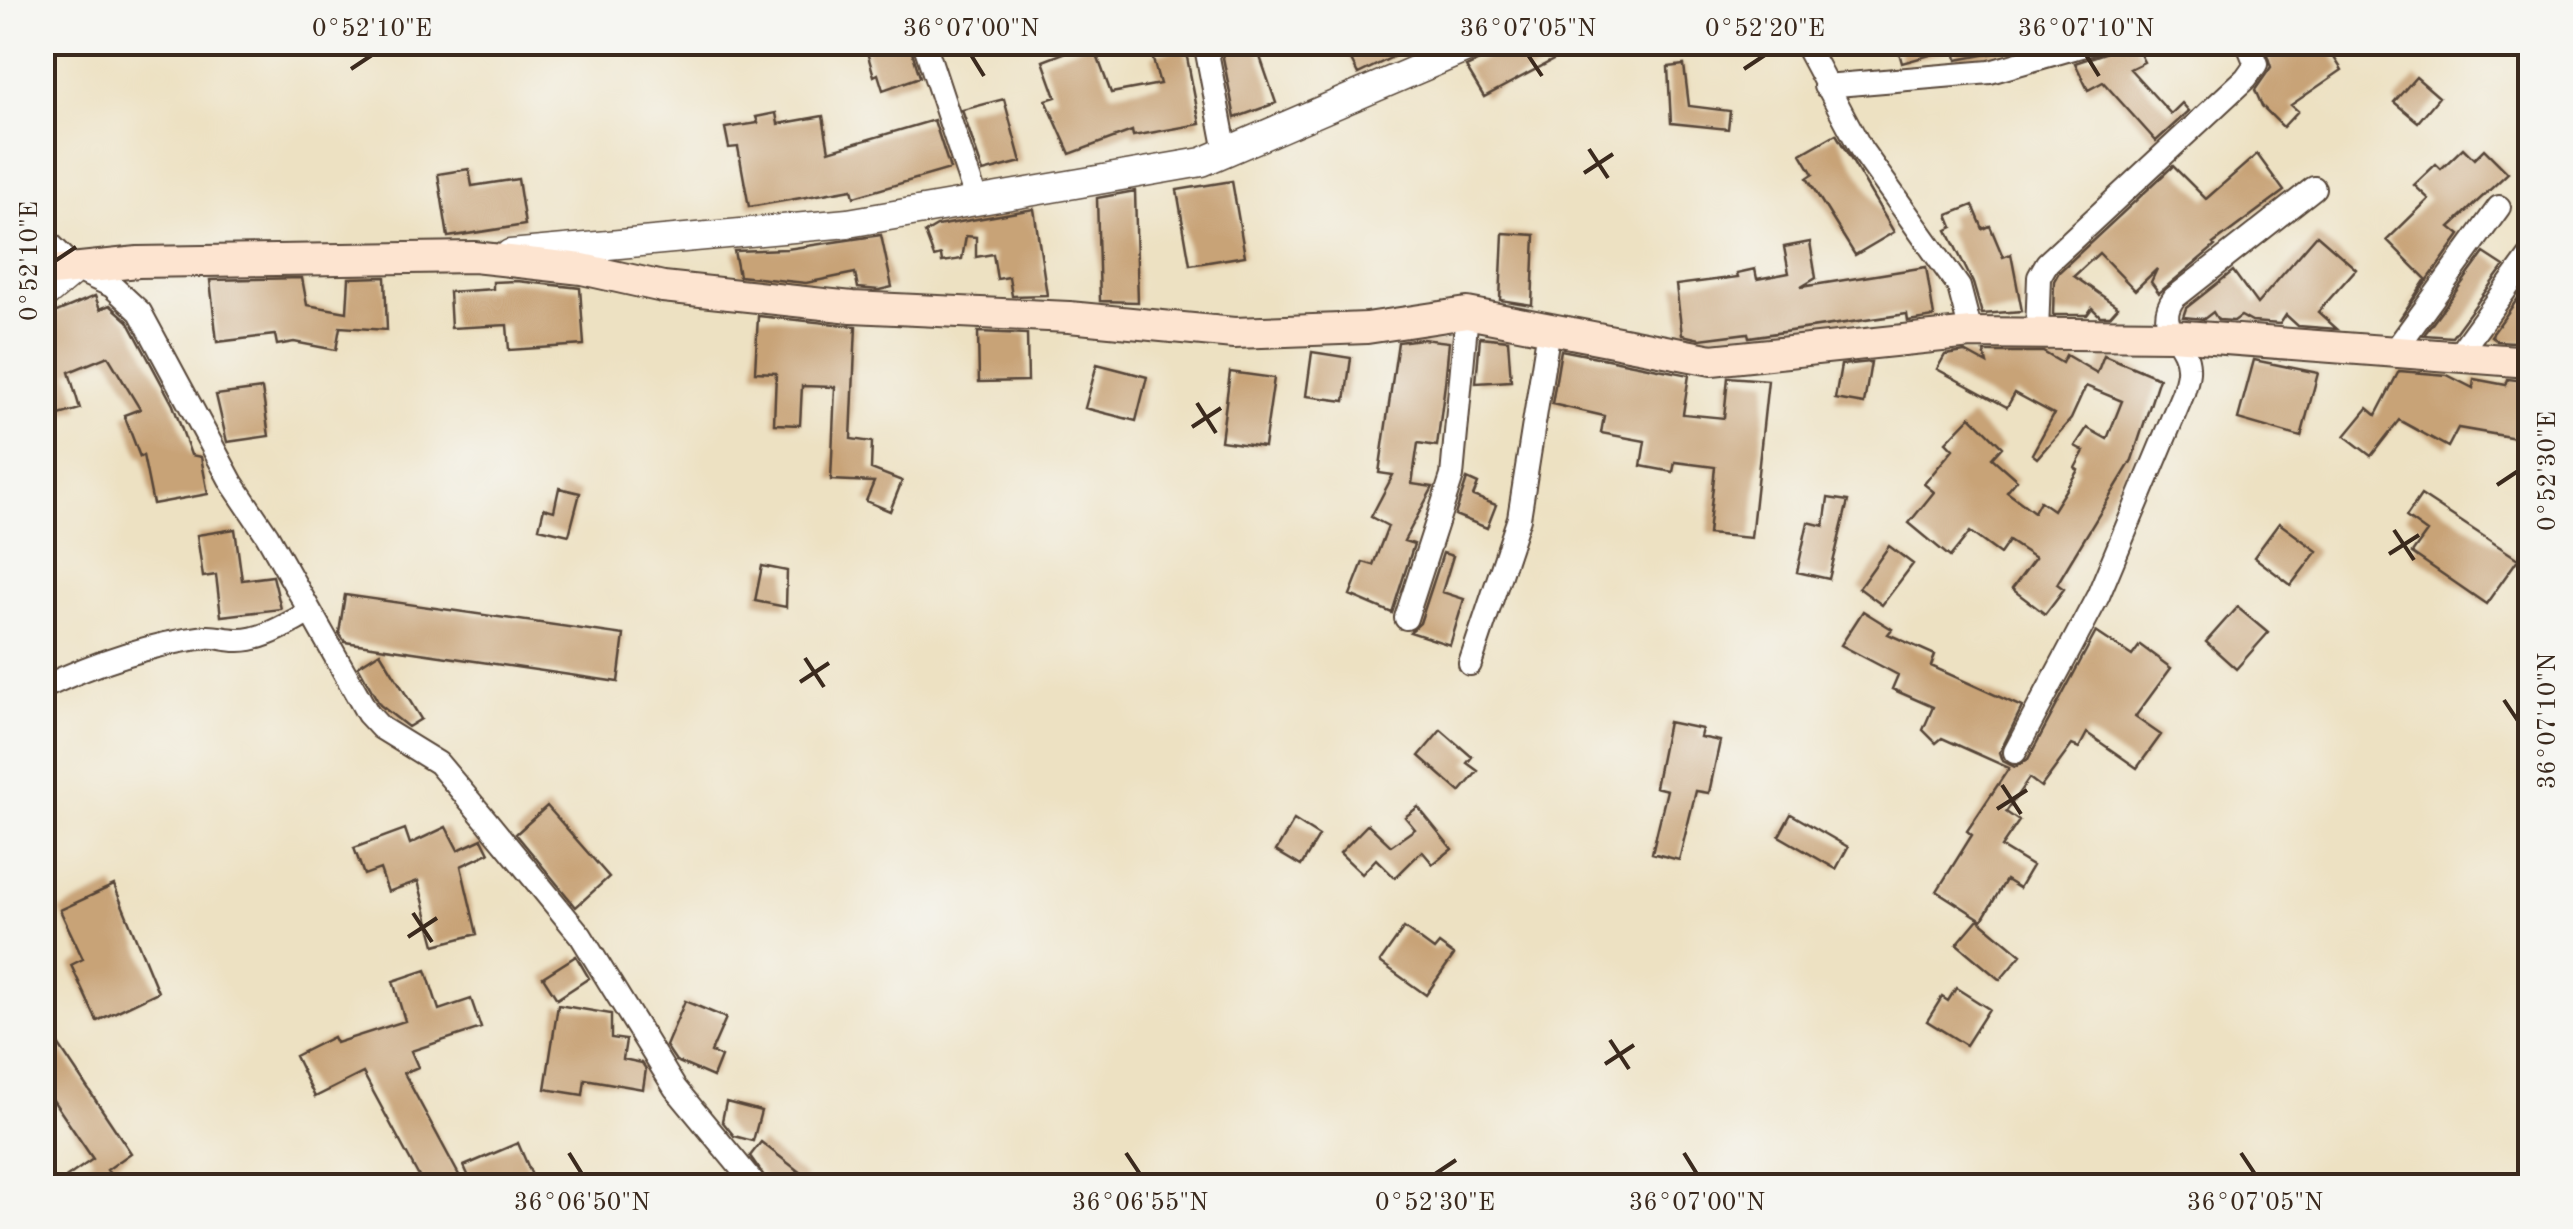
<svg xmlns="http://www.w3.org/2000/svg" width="2573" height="1229" font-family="'Old Standard TT',serif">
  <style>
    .building { fill: #c8a377 }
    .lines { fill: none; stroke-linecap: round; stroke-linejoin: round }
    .minor-casing { stroke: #564537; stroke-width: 26 }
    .tertiary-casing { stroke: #564537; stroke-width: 31 }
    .secondary-casing { stroke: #564537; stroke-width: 34 }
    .minor { stroke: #fff; stroke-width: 22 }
    .tertiary { stroke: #fff; stroke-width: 28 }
    .secondary { stroke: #fde4d0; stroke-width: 30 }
    .ticks { fill: none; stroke: #3b2a1e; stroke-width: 4 }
    .neatline { fill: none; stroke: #3b2a1e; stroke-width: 4 }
    .ticks-label { font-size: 25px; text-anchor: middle; fill: #3b2a1e }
  </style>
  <rect width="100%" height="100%" fill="#f6f6f2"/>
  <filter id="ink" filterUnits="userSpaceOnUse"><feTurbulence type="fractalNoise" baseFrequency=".01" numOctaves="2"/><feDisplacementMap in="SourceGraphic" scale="20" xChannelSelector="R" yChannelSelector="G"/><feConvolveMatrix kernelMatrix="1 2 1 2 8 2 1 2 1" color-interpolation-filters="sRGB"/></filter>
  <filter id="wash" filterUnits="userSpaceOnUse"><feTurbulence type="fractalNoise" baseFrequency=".0048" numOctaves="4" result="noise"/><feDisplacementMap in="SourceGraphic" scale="40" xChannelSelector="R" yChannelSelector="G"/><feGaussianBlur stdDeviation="2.25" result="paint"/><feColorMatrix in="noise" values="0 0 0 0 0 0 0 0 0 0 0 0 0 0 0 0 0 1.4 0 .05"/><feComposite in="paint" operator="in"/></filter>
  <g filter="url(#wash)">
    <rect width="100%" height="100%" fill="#ede1c2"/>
    <g id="blocks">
      <path class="building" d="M864,42h45l11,35 -37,13 -5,-16 -4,2z
        M1092,42l19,51 49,-9 -8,-28 33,-9 15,77 -67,12 -1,-5 -62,23 -24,-54 10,-3 -13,-36z
        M1220,42l7,5 28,-5 21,61 -41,15z
        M1342,42h81l-65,32z
        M1520,42h67l-103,55 -18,-30z
        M1896,42h124v6l-63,12 -2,-12 -53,15z
        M2110,42h24l10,20 -14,7 41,45 11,-11 7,8 -33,30 -53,-59 -15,8 -13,-27 30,-10z
        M2263,42h61l18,28 -51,35 7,6 -15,16 -21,-21 -7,-16 16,-23z
        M1684,65l5,41 41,5 -2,18 -57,-6 -3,-56z
        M2416,77l23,20 -21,25 -24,-20z
        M1004,99l17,63 -38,10 -21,-62z
        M776,113l2,11 45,-8 6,35 105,-31 16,49 -96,28 -2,-8 -103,18 -11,-60 -9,1 -4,-20 33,-5 -2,-6z
        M1836,134l58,98 -39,23 -48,-77 6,-4 -12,-20z
        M2463,148l11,11 10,-10 24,24 -58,54 10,8 -61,85 27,-41 -39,-39 42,-41 -15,-14 22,-21 5,5z
        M2257,154l27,37 -71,53 2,2 -56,47 -8,-11 6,-13 -22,21 -36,-37 -25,23 44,31 -8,9h-10l-8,-8 -5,7h-34l1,-34 5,-9 114,-106 33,33z
        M469,169l3,17 46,-7 7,46 -77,12 -10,-63z
        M1232,181l13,75 -55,9 -13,-75z
        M1135,191l3,111 -38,-1 -3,-103z
        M1973,205l10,24 7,-3 13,31 8,-3 11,57 -40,3 -9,-31 -26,-53 6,-3 -5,-12z
        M1034,209l13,86 -35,1 -3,-19 -12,2 -4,-25 -17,3v-20l-10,-1 -4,23 -20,3 -1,-7 -7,2 -9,-24 12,-7z
        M1503,233l32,2 -3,70 -32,-5z
        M881,235l11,52 -13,3 -21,-2 -3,-15 -49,10 -67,-7 -5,-25 53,-2z
        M2317,235l39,34 -38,43 19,17 -39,-3 -12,-11 -6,9 -28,-2 -11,-6 -7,5 -16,-1 -5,-8 -9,7 -21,-2 3,-9 47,-37 24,33z
        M1810,242l6,36 -15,9 125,-20 8,50 -26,4 -1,-7 -158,23 -1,-4 -48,6 -18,-4 -6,-50 62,-8 -1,-4 18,-4 2,10 32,-6 -5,-26z
        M2484,253l20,13 -52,71 -28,-2z
        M385,277l2,53 -47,-3 -4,23 -42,-8 -17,3 -2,-10 -58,7 -7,-62 92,-2 5,27 40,7 2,-34z
        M517,281l63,7 4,57 -75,5 -2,-25 -56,3 -2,-36 44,-3v-7z
        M95,296l5,13 10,-4 18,16 45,84 18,50 10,2 7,37 -55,10 -10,-49 -3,2 -16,-42 16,-6 -32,-53 -39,16 11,37 -24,7 -14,-44v-54z
        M2519,297l11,8v38l-33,-2 -6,-5z
        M758,316l98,10 -5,113 21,3 -1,27 31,12 -12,30 -24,-10 8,-19 -43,-2 4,-93 -33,-1 -2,39 -26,-1 2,-51 -21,-1z
        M978,332l49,2 1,47 -49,1z
        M1480,337l28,3 3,41 -35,2z
        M1422,339l27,3 -4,42 -8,62 -19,-3 -6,41 21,3 -29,54 10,3 -22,69 -42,-18 13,-33 10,3 15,-39 -17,-9 22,-42 -14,-2 19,-131z
        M1561,350l128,25 -6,39 41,4 4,-41 40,3 -17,158 -43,-4 7,-67 -40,-5 -2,10 -32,-6 4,-25 -44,-8 3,-17 -52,-12z
        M1312,352l39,6 -6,43 -39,-5z
        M1965,352l22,12 -3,-12h59l19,11 4,-8 31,18 7,-18 55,23 -27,82 -75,124 7,5 -19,25 -33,-25 23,-31 -26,-17 -9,13 -30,-22 -20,25 -41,-34 25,-31 -10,-8 29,-35 -7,-7 25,-26 31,31 -10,11 25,22 -10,12 27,20 6,-11 13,9 25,-40 -3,-2 9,-17 -9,-5 12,-18 20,11 15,-38 -36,-15 -15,33 -34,39 -5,-4 22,-40 -39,-21 -8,14 -70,-38 8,-14z
        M2254,360l64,13 -17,64 -63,-18z
        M1871,362l-7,42 -29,-5 6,-34z
        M1097,364l50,13 -11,44 -51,-13z
        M2399,371l48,4 26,13 1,-9 32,6 2,-6 18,2 -10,57 -58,-10 -10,19 -49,-27 -28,36 -26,-20 23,-28 8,7z
        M1230,372l44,6 -10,69 -43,-6z
        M262,389l7,47 -42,6 -11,-47z
        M1467,479l11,5 -5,12 23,9 -9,23 -32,-13z
        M559,488l21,5 -11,42 -30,-7 5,-20 10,3z
        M2421,495l97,64 -32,45 -74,-51 15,-21 -21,-15z
        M1828,498l20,3 -19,78 -32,-7 11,-50 16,4z
        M2279,523l38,28 -26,34 -37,-28z
        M235,529l7,51 31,-4 8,33 -60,7 -5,-41 -13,2 -6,-42z
        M1889,546l24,18 -31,41 -23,-17z
        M1443,553l10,3 -11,36 22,7 -14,46 -40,-13 10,-9z
        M762,566l25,5 -1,36 -31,-6z
        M345,595l279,40 -6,47 -273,-40 -6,-9z
        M2237,607l31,26 -32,36 -30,-27z
        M1863,611l29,18 -4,5 47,21 -4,11 91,41 -22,45 3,9 12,6 13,-8 68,-127 36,24 8,-11 31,23 -36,49 26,18 -24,33 -50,-35 -8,15 -7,-3 -31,42 -12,-9 -23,34 13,9 -18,26 31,19 -13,22 -13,-8 -24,40 -45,-29 35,-56 -5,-4 42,-63 -67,-30 -6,5 -13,-13 10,-23 -41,-18 6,-14 -57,-30z
        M380,652l41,67 -13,8 -28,-22 -22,-39z
        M1668,722l34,7 -2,8 20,4 -11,52 -13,-2 -17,69 -27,-7 15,-63 -12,-3z
        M1441,730l31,27 -5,6 11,8 -18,21 -41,-36z
        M547,806l62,71 -33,30 -60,-73z
        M1418,807l34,42 -19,15 -11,-13 -27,27 -19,-19 -14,15 -22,-21 28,-29 23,22 24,-17 -10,-12z
        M1791,814l57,33 -12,22 -57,-33z
        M1294,820l25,16 -18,30 -25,-15z
        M446,827l12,23 24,-11 7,14 -28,13 16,68 -42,11 -17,-64 -30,11 -8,-23 -16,6 -10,-27 51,-19 5,15z
        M114,885l44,107 -61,29 -26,-56 12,-6 -23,-49z
        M1978,919l43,36 -21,25 -43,-36z
        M1404,928l30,22 5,-6 15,11 -28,40 -46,-33z
        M576,956l13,22 -32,21 -14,-22z
        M426,970l13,40 32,-11 10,29 -70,23 7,16 -14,6 56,104 -18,9h-18l-61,-113 -48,24 -20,-41 38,-19 3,6 69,-22 -12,-40z
        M1956,988l33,21 -23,36 -39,-24 15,-24 6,4z
        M685,1001l41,17 -15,34 10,5 -8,20 -37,-16 -10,-15z
        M558,1005l53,9v24l15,2 -3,19 19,4 4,6 -3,20 -58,-10 -2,16 -38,-6z
        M56,1041l75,112 -24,17 12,16h-65l39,-27 -51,-75v-34z
        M726,1102l35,9 -8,30 -19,-5 -12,-15z
        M761,1142l45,35 -7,9h-28l-21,-30z
        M518,1143l16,37 -14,6h-47l-9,-20z"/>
    </g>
  </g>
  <g filter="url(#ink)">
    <use href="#blocks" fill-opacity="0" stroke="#564537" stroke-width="2.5"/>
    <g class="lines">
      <defs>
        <path id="minor" d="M924,42l53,160
          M1205,42l21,110
          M1804,42l57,107 98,138 12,46
          M1825,86l165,-14 105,-30
          M42,243l8,1 25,25 37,17 28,26 92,171 35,52 101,179 13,14 57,35 48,57 95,116 94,152 81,98
          M2037,333l2,-56 8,-14 199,-185 10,-14 -9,-22
          M2396,349l103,-142
          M2458,355l72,-99
          M1406,618l46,-142 15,-163
          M1470,664l49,-146 30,-189
          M42,688c50,-24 108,-44 164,-51 10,-1 20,3 31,3 25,1 50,-16 72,-27
          M2015,752l83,-156 85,-203c2,-8 6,-17 5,-26 -1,-28 -35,-40 -14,-69l140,-110"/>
        <path id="tertiary" d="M510,254l338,-31 354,-61 279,-120
          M42,297l33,-28"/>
        <path id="secondary" d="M42,272l96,-10 336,-5 108,12 81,18 189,20 217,10 165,16 133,-5 100,-15 245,47 259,-27 201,2 358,27"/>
      </defs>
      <use href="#minor" class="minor-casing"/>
      <use href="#tertiary" class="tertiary-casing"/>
      <use href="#secondary" class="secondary-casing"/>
      <use href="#minor" class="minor"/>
      <use href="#tertiary" class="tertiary"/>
      <use href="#secondary" class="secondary"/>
    </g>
  </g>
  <path class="ticks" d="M971,55l13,21M1528,55l14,21M2086,55l13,21M351,69l21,-14M1744,69l21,-14M1589,149l19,29M1584,173l29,-19M55,261l21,-14M1197,403l19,30M1192,427l29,-19M2497,485l21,-14M2394,530l20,30M2389,554l30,-19M805,658l19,29M800,682l29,-19M2504,700l14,21M2002,785l19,29M1997,809l30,-19M413,913l19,29M408,937l29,-19M1610,1040l19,29M1605,1064l29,-19M569,1153l13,21M1126,1153l14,21M1684,1153l13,21M2241,1153l14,21M1435,1174l21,-14"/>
  <rect width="2573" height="1229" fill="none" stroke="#f6f6f2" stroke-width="110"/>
  <rect x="55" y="55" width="2463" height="1119" class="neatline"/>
  <g class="ticks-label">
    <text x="372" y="36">0°52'10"E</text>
    <text x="971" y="36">36°07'00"N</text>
    <text x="1528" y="36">36°07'05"N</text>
    <text x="1765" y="36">0°52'20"E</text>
    <text x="2086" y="36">36°07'10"N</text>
    <text transform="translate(28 261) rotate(-90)" y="9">0°52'10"E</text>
    <text transform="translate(2546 471) rotate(-90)" y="9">0°52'30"E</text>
    <text transform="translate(2546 721) rotate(-90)" y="9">36°07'10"N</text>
    <text x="582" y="1210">36°06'50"N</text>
    <text x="1140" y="1210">36°06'55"N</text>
    <text x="1435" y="1210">0°52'30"E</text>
    <text x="1697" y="1210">36°07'00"N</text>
    <text x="2255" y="1210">36°07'05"N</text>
  </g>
</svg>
